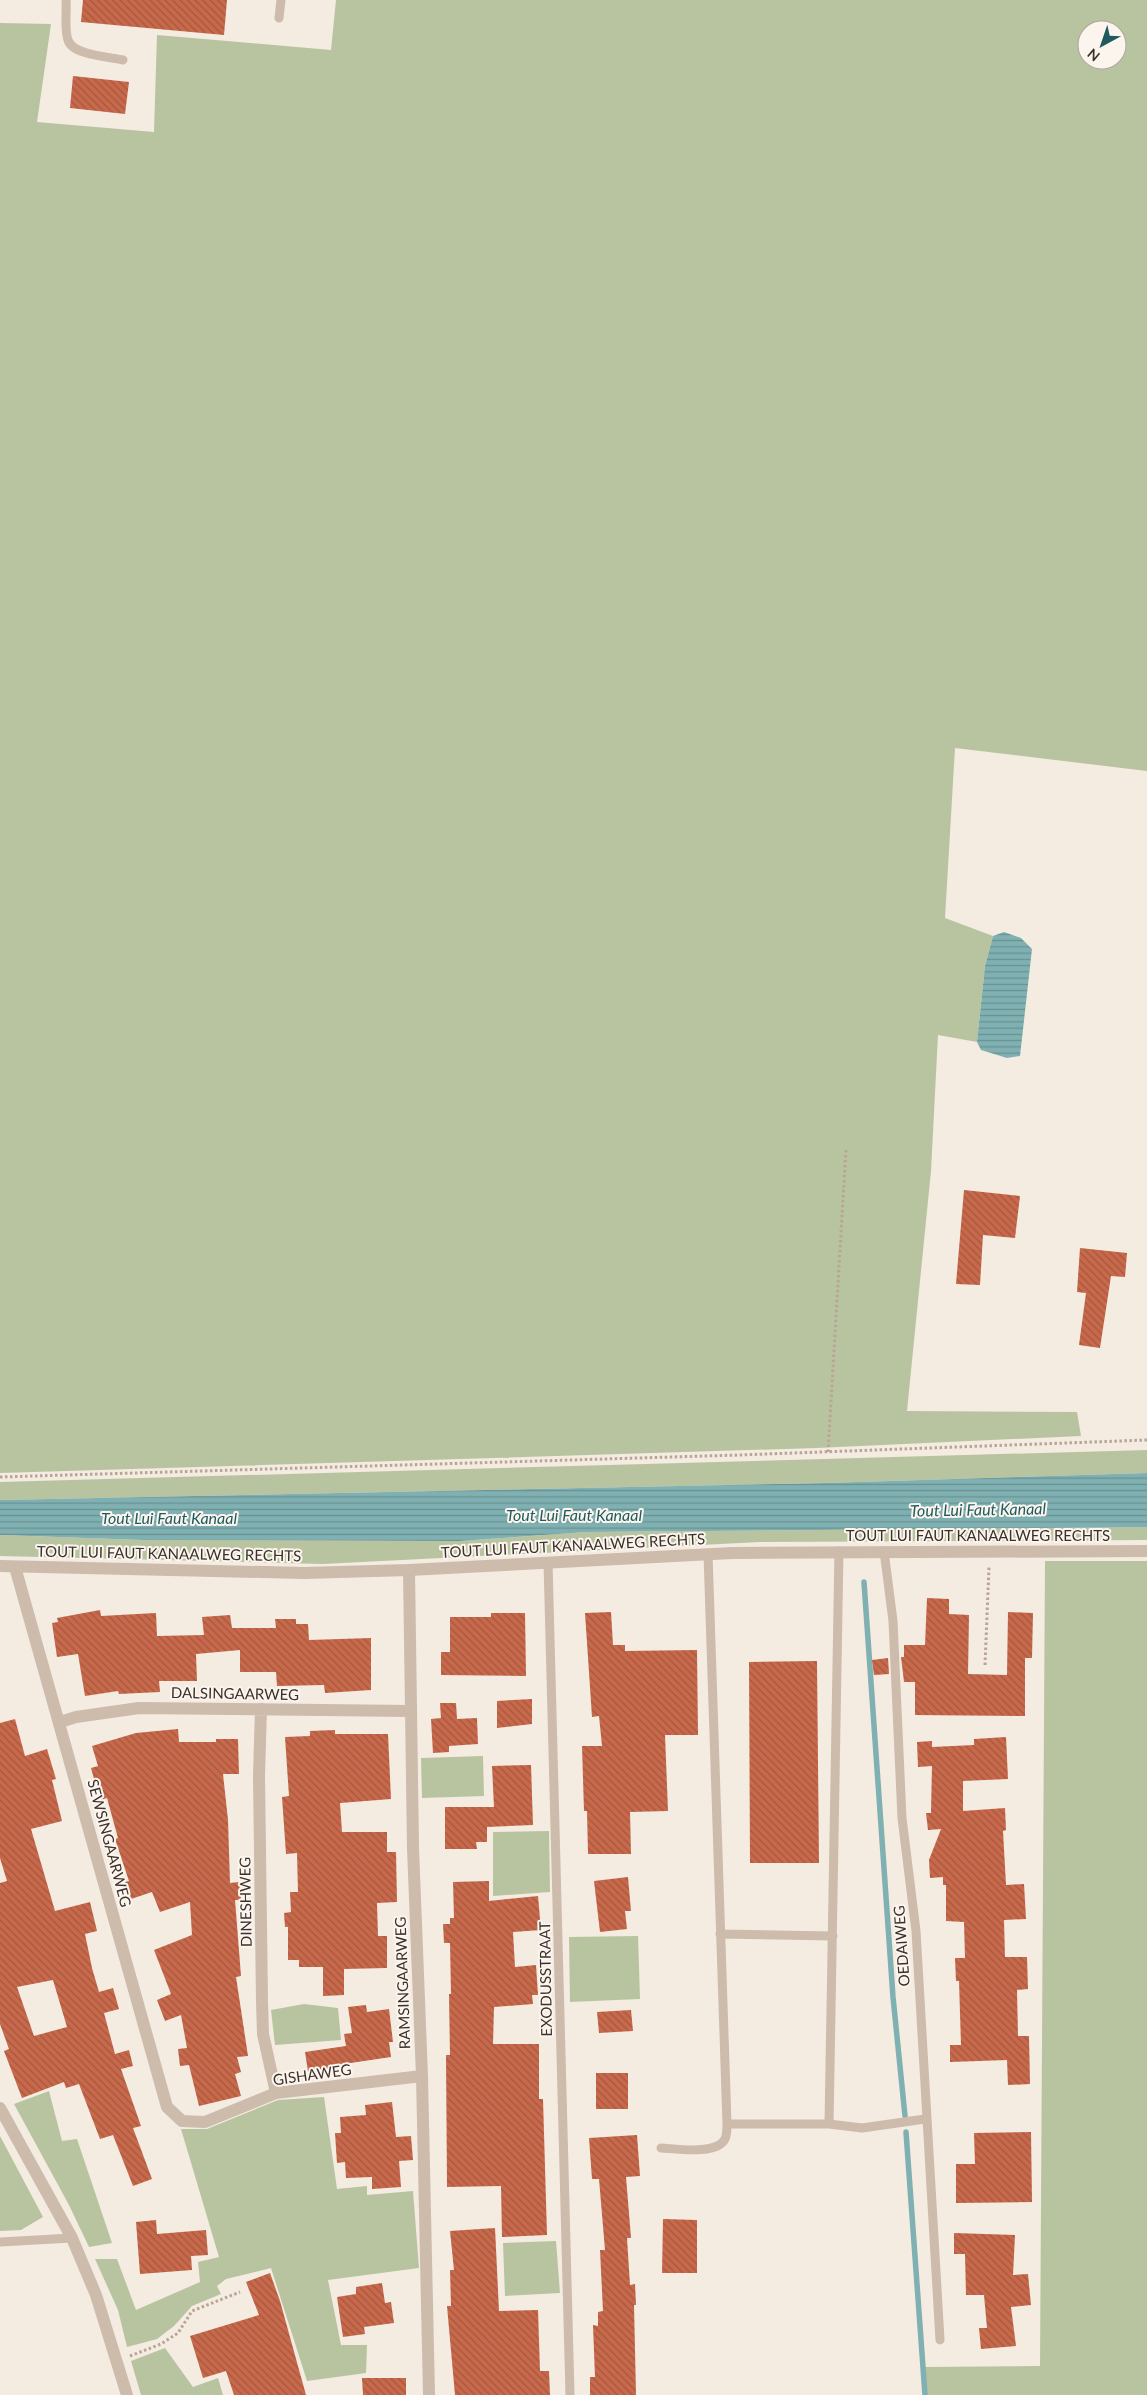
<svg xmlns="http://www.w3.org/2000/svg" width="1147" height="2395" font-family="Lato,sans-serif">
  <style>
    .green { fill: #b8c4a0; fill-rule: evenodd }
    .water { fill: url(#water-rules) }
    .lines { fill: none; stroke-linecap: round; stroke-linejoin: round }
    .stream { stroke: #7fb0b2; stroke-width: 5.5 }
    .building { fill: url(#building-back-hatch); fill-rule: evenodd }
    .path { stroke: #b9a596; stroke-width: 3; stroke-dasharray: 2.5 2.5; stroke-linecap: butt }
    .service { stroke: #cdbbac; stroke-width: 9 }
    .minor { stroke: #cdbbac; stroke-width: 12 }
    .tertiary { stroke: #cdbbac; stroke-width: 12 }
    .labels { text-anchor: middle; dominant-baseline: central; stroke-width: 4; stroke-linejoin: round; paint-order: stroke }
    .street-label { font-size: 15px; fill: #3b302b; stroke: #fbf5ee }
    .water-label { font-size: 16px; font-style: italic; fill: #1f5a5e; stroke: #fbf5ee }
  </style>
  <defs>
    <pattern id="water-rules" width="6" height="5" patternUnits="userSpaceOnUse" patternTransform="scale(1.25)"><rect width="6" height="5" fill="#7fb0b2"/><path d="M0 2.5h6" fill="none" stroke="#699091"/></pattern>
    <pattern id="building-back-hatch" width="6" height="6" patternUnits="userSpaceOnUse" patternTransform="scale(1.25)"><rect width="6" height="6" fill="#c8694b"/><path d="M-1 5l2 2M0 0l6 6M5-1l2 2" fill="none" stroke="#a4573f"/></pattern>
  </defs>
  <rect width="100%" height="100%" fill="#f4ebe1"/>
  <path class="green" d="M336,0h811v771l-192,-23 -10,170 48,18 -8,30 -8,76 -39,-7 -7,136 -24,240 170,1 4,24 -264,12 -817,25v-1450l51,1 -14,98 117,10 3,-97 174,15zM1087,30h30v30h-30z
    M1147,1450v23l-321,10 -826,17v-18z
    M1147,1527v13l-387,2 -437,22 -323,-8v-21l144,5 315,1 128,-9z
    M1045,1561h102v834h-222l-2,-28 117,-1z
    M483,1756l1,40 -62,2 -1,-40z
    M549,1831l1,61 -57,4v-64z
    M638,1936l2,63 -70,3 -1,-65z
    M304,2004l34,4 3,32 -66,5 -4,-35z
    M49,2091l13,50 15,-2 35,104 -23,4 -20,-42 -55,-101z
    M324,2097l13,92 30,-3v9l46,-4 6,77 -91,12 13,65h26l-1,28 -59,8 -36,-113 -45,11 -9,7 4,8 -29,12 -18,20 -17,13 -30,8 -9,-37 -23,-51h22l19,51 64,-28 -2,-20 21,-5 -38,-128h26l71,-29z
    M0,2136l43,81 -22,13 -21,1z
    M556,2241l4,52 -55,3 -2,-53z
    M165,2348l28,39 25,-9 5,17h-82l-10,-34z"/>
  <path class="water" d="M1004,932l17,6 11,11 -12,107 -13,2 -26,-8 -4,-8 8,-76 8,-30z
    M1147,1473v54l-560,5 -128,9 -315,-1 -144,-5v-35l826,-17z"/>
  <g class="lines">
    <path class="stream" d="M864,1582l29,415 12,119
      M906,2132l19,263"/>
  </g>
  <path class="building" d="M83,0h144l-3,35 -143,-13z
    M73,76l56,6 -4,32 -55,-6z
    M964,1190l56,6 -5,42 -32,-3 -3,50 -24,-1z
    M1080,1248l47,5 -2,24 -14,-1 -11,72 -21,-3 7,-52 -9,-1z
    M927,1598l22,1v15l20,1 -1,59 39,1 1,-63 25,1 -1,45h-7v58l-110,-1v-33h-11l-3,-25h3v-12h21z
    M100,1610l1,6 55,-3 1,23 47,-1 -2,-18 28,-2 2,13h44l-1,-9h21v5h12l1,16 62,-2v52l-46,3 -1,-8 -47,1 -1,-14h-36v-22l-44,4 1,27h-38l1,11 -41,2 -1,-3 -33,5 -7,-42 -21,3 -5,-34 6,-1 -1,-4z
    M611,1612l2,33h12v6l72,-1 1,85h-33l3,76 -38,1 1,42h-43l-1,-43h-3l-2,-65h20l-3,-30 -7,1 -7,-104z
    M491,1613h34l1,63 -85,-1v-23h9v-35h41z
    M888,1658l1,16 -15,1 -2,-15z
    M817,1661l2,202h-69l-1,-201z
    M532,1699v25l-35,4v-27z
    M440,1703h16l1,16 20,-1 1,26 -29,2v6l-16,1 -2,-34 10,-1z
    M15,1719l10,37 22,-7 9,30 -4,1 10,41 -31,8 24,82 35,-9 7,29 -12,3 7,34 7,24 14,-4 6,21 -15,4 11,41 14,-4 4,16 -12,3 20,57 -8,2 19,51 -19,7 -20,-51 -13,4 -21,-55 -13,4 -2,-6 -42,16 -18,-47 5,-2 -9,-25v-141l7,-2 -7,-23v-135zM53,1980l14,47 -33,9 -17,-49z
    M178,1729l1,13h37v-3h22l1,35h-16l5,46 2,63 9,-1 2,18h-6l6,76 -5,1 12,79 -11,1 4,15 -6,2 6,22 -42,10 -10,-41 -9,1 -2,-17 9,-1 -6,-33 -16,6 -8,-21 14,-6 -17,-44 38,-15 -2,-33 -30,10 -8,-20 -21,7 -6,-17 4,-1 -14,-42 3,-1 -11,-40 -7,2 -9,-32 7,-2 -6,-20 44,-13z
    M335,1730v4h53l3,65 -51,4 2,29h45v20h9l1,50 -20,1 1,33h9v32l-43,1v26l-21,1v-29h-24v-7h-11v-33h-3l-1,-14 7,-1 -1,-20h8l-1,-39 -11,1 -4,-57 7,-1 -4,-59 25,-1v-5z
    M1006,1737l2,42 -45,2v30l42,-3 1,22 -3,1 3,54 18,-1 2,35 -22,1 1,37h22l1,32 -11,1 1,46h11l1,48 -22,1 -1,-25 -57,2v-17h11l-2,-64h-3l-1,-23h10l-1,-36 -18,-1v-36h-3v-8l-13,1 -1,-18 12,-31 -13,1 -2,-17h5l1,-47 -14,1 -1,-25 15,-1v6l42,-2v-6z
    M531,1765l2,60 -46,2v15h-11l1,7h-32v-42h49l-2,-41z
    M628,1877l3,34h-6l2,18 -27,3 -6,-51z
    M489,1881v20l49,-5 3,34 -28,2 2,35 21,-2 2,30h-6l1,9 -39,3 -1,37h46v55h4l4,136 -45,2 -1,-51 -54,1 -1,-132h4l-1,-61h2l-1,-51h-6l-1,-19h7v-6h4l-1,-36z
    M366,2005l1,7 22,-3 4,33h-4l2,15 -54,8 1,9 -29,4 -4,-26 41,-6 -2,-12 8,-1 -4,-26z
    M631,2010l2,21 -34,2 -2,-21z
    M596,2073h32v36h-32z
    M392,2102l4,35 15,-1 2,24 -14,1 2,26 -29,2v-12l-26,1 -1,-16 -8,1 -2,-30h6l-1,-16 26,-2 -1,-10z
    M1031,2132l1,70 -76,1v-39h19l-1,-31z
    M637,2135l3,41 -14,1 5,61h-4l3,47 5,-1 1,21h-2l2,90h-46v-18h5l-2,-52 5,1v-14l5,-1 -3,-61h5l-6,-71h-7l-3,-41z
    M663,2219l34,1v53h-35z
    M156,2220l1,14 49,-4 2,25 -17,1 1,14 -52,4 -4,-52z
    M495,2228l4,83 39,-1 2,61h9l1,24h-95l-8,-89h4l-1,-36h4l-4,-39z
    M954,2233l61,2 -2,40 15,-1 3,31 -20,2 5,39 -35,3 -2,-21h8l-3,-33h-18l-1,-41h-11z
    M270,2273l10,28 26,94h-72l-8,-24 -23,7 -13,-42 69,-21 -13,-33z
    M382,2283l3,20 6,-1 3,21 -30,4 1,7 -22,3 -6,-40 19,-3v-7z
    M362,2378h44v17h-43z"/>
  <g class="lines">
    <path class="path" d="M828,1452l18,-303
      M0,1477l739,-22 408,-15
      M985,1665l4,-98
      M130,2356l31,-12 17,-11 14,-22 48,-19"/>
    <path class="service" d="M66,0c1,12 -2,29 2,40 4,15 42,17 55,20
      M279,18l2,-18
      M884,1551l9,70 9,197 14,113 24,409
      M548,1562l22,833
      M720,1934l113,2
      M727,2124h102l33,4 63,-9
      M829,2124l10,-573
      M661,2148c17,1 56,7 64,-9 2,-4 2,-11 2,-15l-19,-570
      M0,2242l72,-4"/>
    <path class="minor" d="M15,1567l152,540 15,14 23,1 71,-29 146,-17
      M409,1570l4,278 9,228 7,319
      M261,1709l-2,67 3,225 1,33 13,59
      M60,1722l16,-5 63,-9 272,3"/>
    <path class="tertiary" d="M0,1566l304,7 105,-3 323,-17 415,-2
      M0,2108l72,130 24,57 31,100"/>
  </g>
  <g class="labels">
    <g class="street-label">
      <text x="978" y="1535">TOUT LUI FAUT KANAALWEG RECHTS</text>
      <text transform="translate(573 1545) rotate(-3)">TOUT LUI FAUT KANAALWEG RECHTS</text>
      <text transform="translate(169 1553) rotate(1)">TOUT LUI FAUT KANAALWEG RECHTS</text>
      <text transform="translate(235 1693) rotate(1)">DALSINGAARWEG</text>
      <text transform="translate(110 1843) rotate(75)">SEWSINGAARWEG</text>
      <text transform="translate(245 1902) rotate(-91)">DINESHWEG</text>
      <text transform="translate(901 1946) rotate(-94)">OEDAIWEG</text>
      <text transform="translate(545 1979) rotate(-91)">EXODUSSTRAAT</text>
      <text transform="translate(402 1983) rotate(-92)">RAMSINGAARWEG</text>
      <text transform="translate(312 2074) rotate(-8)">GISHAWEG</text>
    </g>
    <g class="water-label">
      <text transform="translate(978 1509) rotate(-1)">Tout Lui Faut Kanaal</text>
      <text x="574" y="1514">Tout Lui Faut Kanaal</text>
      <text x="169" y="1517">Tout Lui Faut Kanaal</text>
    </g>
  </g>
  <g transform="translate(1102 45) rotate(220)"><circle r="24" fill="#fbf5ee" stroke="#aea6a0"/>
  <path d="M0-4L9 19L0 12L-9 19Z" fill="#1f5a5e"/>
  <text y="-8" font-size="14" font-weight="bold" text-anchor="middle" fill="#3b302b">N</text>
  </g>
</svg>
